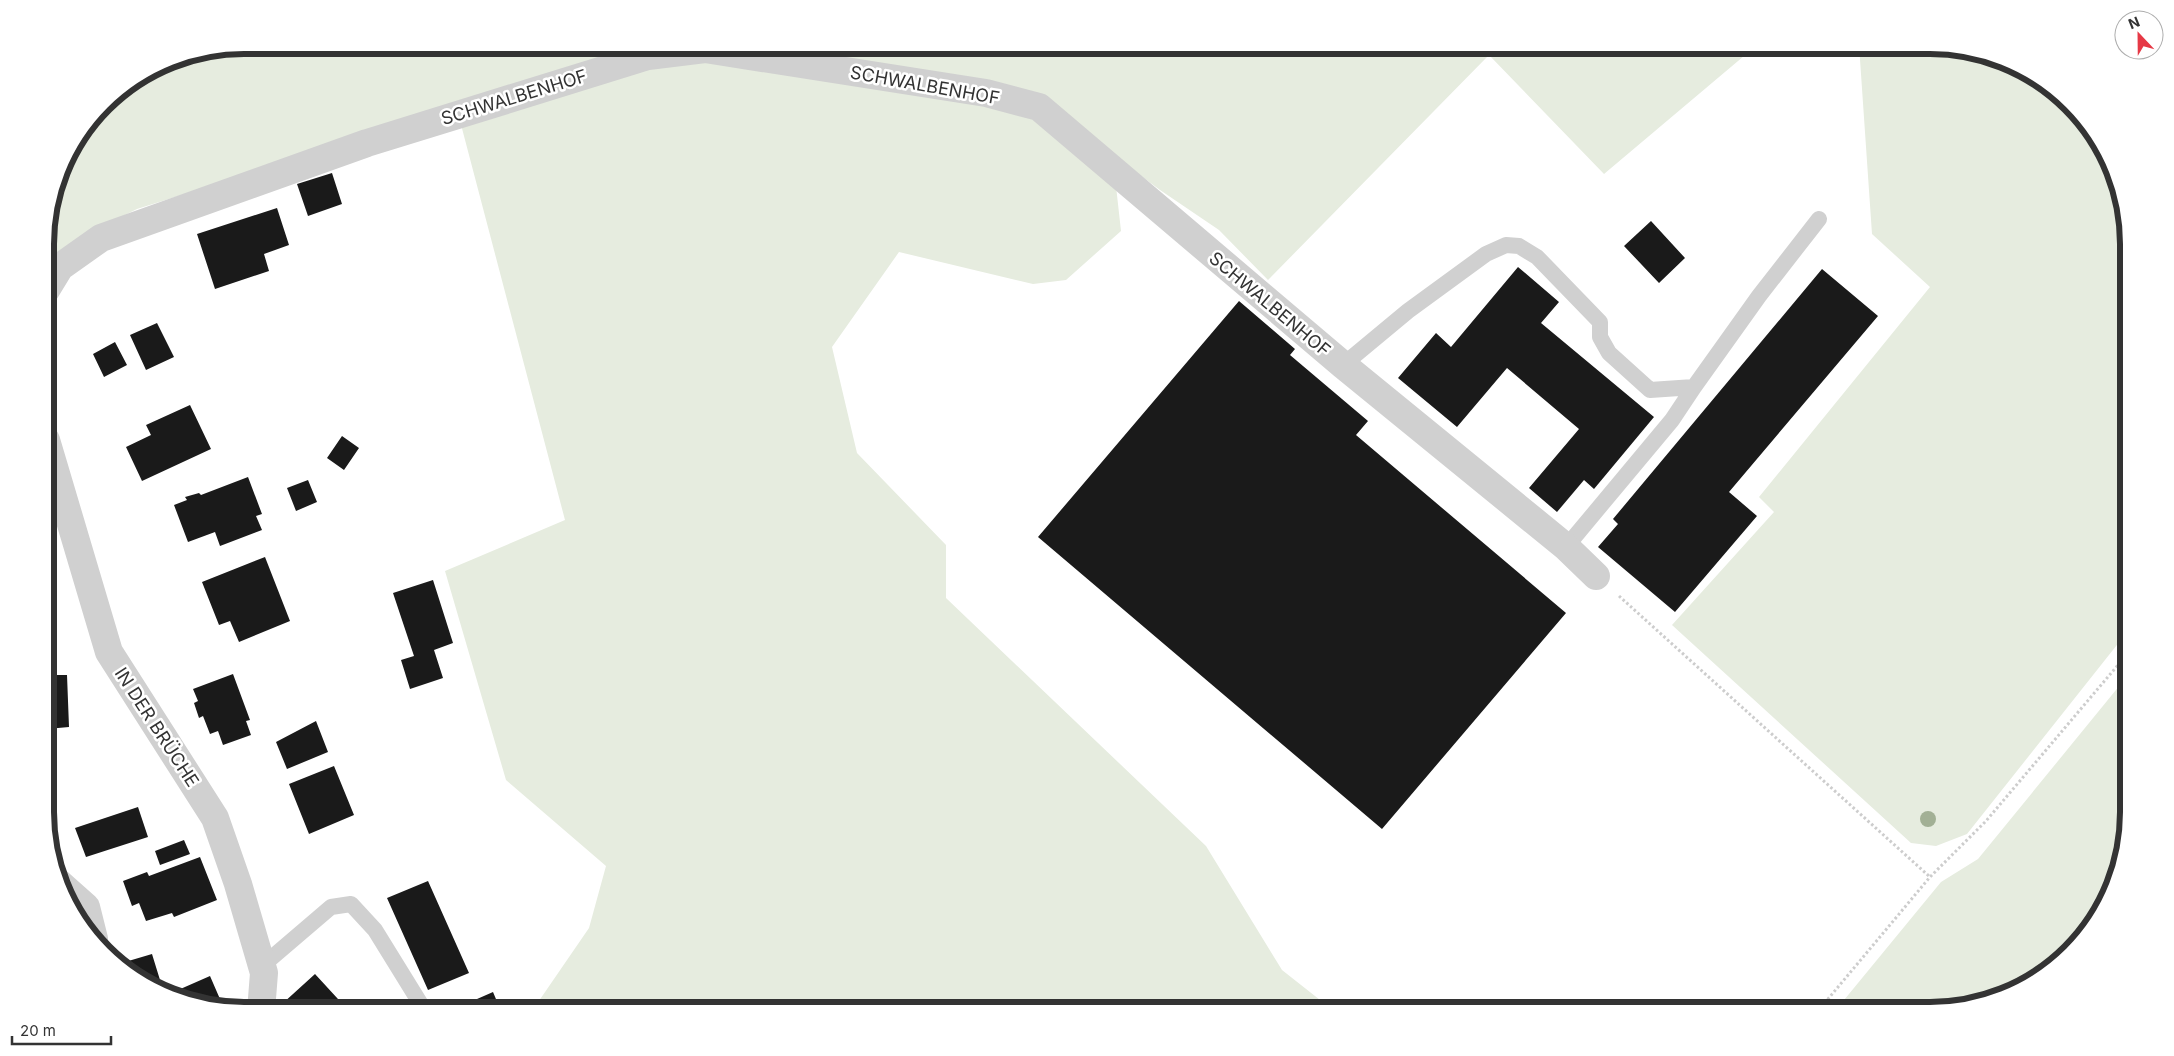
<svg xmlns="http://www.w3.org/2000/svg" width="2174" height="1056" font-family="Inter,sans-serif">
  <style>
    .green { fill: #e6ecdf }
    .building { fill: #1a1a1a }
    .lines { fill: none; stroke-linecap: round; stroke-linejoin: round }
    .path { stroke: #cdcdcd; stroke-width: 3; stroke-dasharray: 2.5 2.5; stroke-linecap: butt }
    .service { stroke: #d0d0d0; stroke-width: 16 }
    .minor { stroke: #d0d0d0; stroke-width: 28 }
    .tree { fill: #a2b095 }
    .labels { text-anchor: middle; dominant-baseline: central; stroke-width: 5; stroke-linejoin: round; paint-order: stroke }
    .street-label { font-size: 18px; fill: #333; stroke: #fff }
    .rim { fill: none; stroke: #333; stroke-width: 6 }
  </style>
  <rect width="100%" height="100%" fill="#fff"/>
  <path class="green" d="M243,45h425l-300,91 -231,73 -40,20 -51,33 -1,-32 20,-74 47,-62 56,-34z
    M736,45h1021l-153,129 -115,-119 -221,225 -49,-50 -59,-40 -115,-86z
    M1859,45h72l87,20 43,29 34,39 32,85 1,413 -161,203 -31,12 -25,-3 -239,-218 102,-113 -15,-15 171,-210 -58,-53z
    M704,54l330,60 82,72 5,45 -55,49 -33,4 -134,-32 -67,95 25,106 89,92v53l260,248 76,124 52,41h-802l57,-83 17,-62 -100,-86 -61,-209 120,-51 -106,-403z
    M2129,674v139l-20,87 -29,44 -39,34 -47,23 -51,10h-108l106,-129 37,-23z"/>
  <path class="building" d="M332,173l10,31 -34,12 -11,-32z
    M277,208l12,37 -25,9 5,17 -54,18 -18,-55z
    M1651,221l34,37 -26,25 -35,-37z
    M1518,267l41,35 -18,21 113,94 -60,72 -10,-9 -27,32 -28,-24 50,-59 -72,-61 -50,59 -59,-49 38,-45 15,14z
    M1822,269l56,47 -149,176 28,24 -82,96 -77,-65 20,-23 -5,-5z
    M1239,301l56,48 -5,6 78,66 -12,14 210,178 -184,216 -344,-292z
    M157,323l17,34 -28,13 -16,-35z
    M115,342l12,23 -23,12 -11,-23z
    M190,405l21,44 -69,32 -16,-34 25,-12 -5,-10z
    M342,436l17,12 -15,22 -17,-12z
    M248,477l14,37 -6,2 6,14 -42,16 -5,-14 -27,10 -14,-37 13,-5 -2,-3 14,-4 2,2z
    M308,480l9,22 -21,9 -9,-23z
    M265,557l25,64 -51,21 -9,-21 -11,4 -17,-43z
    M433,580l20,63 -19,7 9,28 -33,11 -9,-29 13,-4 -21,-63z
    M233,674l17,46 -4,1 5,14 -28,10 -5,-14 -8,3 -7,-18 -4,2 -5,-15 4,-2 -5,-12z
    M46,675h21l2,52 -22,2z
    M316,721l12,31 -41,17 -11,-27z
    M334,766l20,49 -45,19 -20,-50z
    M138,807l10,30 -62,20 -11,-29z
    M184,840l6,14 -30,11 -5,-14z
    M200,857l17,43 -43,17 -2,-4 -26,8 -7,-18 -7,3 -9,-25 24,-9 2,4z
    M428,881l41,92 -41,17 -41,-92z
    M152,954l8,26 -13,3 -20,-16 -2,-5z
    M315,974l34,37h-61l-6,-7z
    M210,976l13,30 -54,-12z
    M493,992l8,19h-48l-1,-1z"/>
  <g class="lines">
    <path class="path" d="M1619,596l311,281
      M1818,1011l112,-134 56,-56 143,-169"/>
    <path class="service" d="M1343,365l65,-54 78,-57 20,-9 13,1 18,11 63,65v15l9,16 41,37 44,-3 65,-91 60,-77
      M1566,547l106,-127 22,-33
      M262,966l69,-59 20,-3 24,26 50,81"/>
    <path class="minor" d="M46,290l14,-23 41,-29 266,-95 281,-87 57,-7 281,44 53,14 304,258 223,182 30,29
      M46,440l63,212 106,166 23,66 26,89 -3,38
      M59,883l27,24 8,32"/>
  </g>
  <circle class="tree" cx="1928" cy="819" r="8"/>
  <g class="labels">
    <g class="street-label">
      <text transform="translate(925 85) rotate(10)">SCHWALBENHOF</text>
      <text transform="translate(514 97) rotate(-17)">SCHWALBENHOF</text>
      <text transform="translate(1270 304) rotate(40)">SCHWALBENHOF</text>
      <text transform="translate(157 727) rotate(57)">IN DER BRÜCHE</text>
    </g>
  </g>
  <path d="M0 0H2174V1056H0ZM244 54H1930A190 190 0 0 1 2120 244V812A190 190 0 0 1 1930 1002H244A190 190 0 0 1 54 812V244A190 190 0 0 1 244 54Z" fill="#fff" fill-rule="evenodd"/>
  <path class="rim" d="M244 54H1930A190 190 0 0 1 2120 244V812A190 190 0 0 1 1930 1002H244A190 190 0 0 1 54 812V244A190 190 0 0 1 244 54Z"/>
  <g transform="translate(2139 35) rotate(338)"><circle r="24" fill="#ffffff" stroke="#adadad"/>
  <path d="M0-4L9 19L0 12L-9 19Z" fill="#e63946"/>
  <text y="-8" font-size="14" font-weight="bold" text-anchor="middle" fill="#333333">N</text>
  </g>
  <path d="M12 1036v8h99v-8" fill="none" stroke="#333333" stroke-width="2.5"/>
  <text x="20" y="1036" font-size="15" fill="#333333" stroke="#ffffff" stroke-width="4" paint-order="stroke">20 m</text>
</svg>
